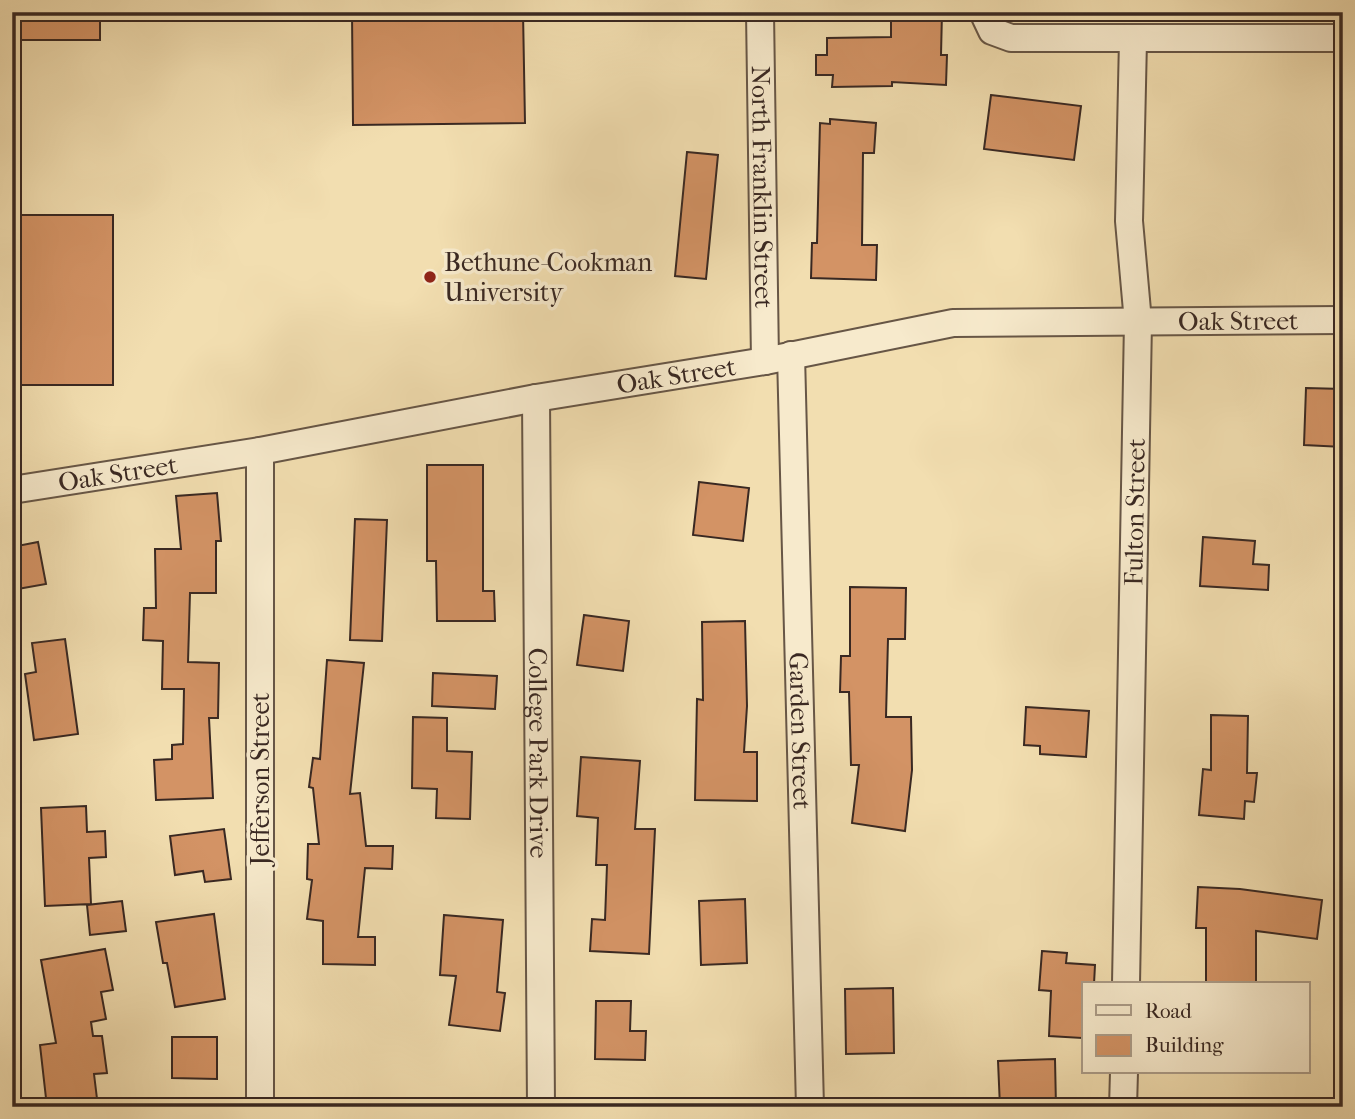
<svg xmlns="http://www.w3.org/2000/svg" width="1355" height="1119" font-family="'IM FELL French Canon',serif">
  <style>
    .building { fill: #d39365; stroke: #392822; stroke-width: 2 }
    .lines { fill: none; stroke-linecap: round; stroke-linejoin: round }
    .street-casing { stroke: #675646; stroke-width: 30 }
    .street { stroke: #f7eacc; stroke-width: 26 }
    .poi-dot { fill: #8f2418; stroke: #f7eacc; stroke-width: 2.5 }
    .labels { text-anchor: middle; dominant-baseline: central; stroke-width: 7; stroke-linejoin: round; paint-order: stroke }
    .street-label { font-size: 26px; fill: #392822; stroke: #f7eacc }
    .poi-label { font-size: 26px; fill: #392822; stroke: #f7eacc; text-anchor: start }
  </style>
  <rect width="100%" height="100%" fill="#f2deb0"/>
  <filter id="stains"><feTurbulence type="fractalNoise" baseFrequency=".00286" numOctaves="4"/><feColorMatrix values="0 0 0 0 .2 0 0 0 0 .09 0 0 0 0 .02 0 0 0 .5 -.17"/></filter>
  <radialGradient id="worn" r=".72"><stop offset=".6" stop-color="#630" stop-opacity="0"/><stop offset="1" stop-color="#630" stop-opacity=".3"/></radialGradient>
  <path class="building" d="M12,12h88v28h-88z
    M352,12h171l2,111 -172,2z
    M891,12h51l-1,43h6l-1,30 -54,-3v4l-60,1 1,-12h-17v-20h11v-17l64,-1z
    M991,95l90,11 -7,54 -90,-11z
    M830,119l46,4 -2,30h-11l-1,92h15l-1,35 -65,-2 1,-35h5l3,-120 10,1z
    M687,152l31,3 -12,124 -31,-3z
    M12,215h101v170h-101z
    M1306,388l37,1v58l-39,-2z
    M427,465h56v126h11l1,30h-58l-1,-60h-9z
    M699,482l50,6 -6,53 -50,-6z
    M217,493l4,48h-5v52h-26l-2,69 31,1 -1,55h-9l4,80 -57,2 -2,-40 18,-1v-14l11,-1 1,-55h-22l1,-48 -20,-1 1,-32h12l-1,-59h26l-5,-53z
    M355,519l32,1 -5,121 -32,-1z
    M1203,537l52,4 -2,23 16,1 -1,25 -68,-4z
    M38,542l8,42 -34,6v-43z
    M850,587l56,1 -1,51h-17l-2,78h25l1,53 -7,61 -53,-8 7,-58h-8l-2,-73h-9l1,-36h9z
    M584,615l45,6 -6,50 -46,-6z
    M745,621l2,85 -3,46h13v49l-62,-1 2,-101 6,1 -1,-78z
    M65,639l13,95 -44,6 -9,-66 11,-2 -4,-29z
    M327,660l37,3 -14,131 10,-1 6,53h27l-1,23 -27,-1 -7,69h17v28l-52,-1v-43l-16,-2 5,-39 -5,-1 1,-35h11l-6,-56 -4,-1 4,-29 7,1z
    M433,673l64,3 -2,33 -63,-3z
    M1026,707l63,4 -3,46 -46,-3v-8l-16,-1z
    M1211,715l37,1 -1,57h10l-3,29 -9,-1 -1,18 -45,-4 4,-46 8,1z
    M413,717l34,1v33l25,1 -2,67 -34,-1 1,-29 -25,-1z
    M581,757l59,4 -5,68h20l-6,125 -59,-3 2,-32 13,1 2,-55h-11l2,-47 -21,-2z
    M86,806l1,26 18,-1 1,26 -17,1 2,46 -46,2 -4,-98z
    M224,829l7,50 -26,3 -2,-11 -28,4 -5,-39z
    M1198,887l42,2 82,11 -5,39 -61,-8v53h-50v-56h-10z
    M745,899l2,64 -46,2 -2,-64z
    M122,901l4,30 -36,4 -3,-30z
    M214,914l11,85 -50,8 -8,-44h-4l-7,-41z
    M444,915l59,5 -6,72 8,1 -5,38 -51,-6 7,-49 -16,-1z
    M105,949l8,41 -12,2 5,27 -15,3 2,14h9l5,37 -13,1 4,33h-51l-7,-62 16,-2 -15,-83z
    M1042,951l25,2 -1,10 29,2 -1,19h-10l-2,54 -33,-2 2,-45 -12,-1z
    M893,988l1,65 -48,1 -1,-65z
    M596,1001h35l-1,30h16l-1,29 -50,-1z
    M172,1037h45v42l-45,-1z
    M1055,1059l1,48h-56l-2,-46z"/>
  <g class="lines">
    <defs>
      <g id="street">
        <path id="s1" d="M760,12l5,349"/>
        <path d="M983,12l9,19 19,7h332"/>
        <path id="s2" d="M791,355l19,752"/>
        <path id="s3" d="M536,398l5,709"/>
        <path d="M260,451v656"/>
        <path id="s4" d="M12,490l248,-39 276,-53 229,-37 188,-38 390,-3"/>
        <path id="s5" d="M1126,984l12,-662 -9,-101 4,-181"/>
        <path d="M1123,1107l1,-35"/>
      </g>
    </defs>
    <use href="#street" class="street-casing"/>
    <use href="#street" class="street"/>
  </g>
  <circle class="poi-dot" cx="430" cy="277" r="7"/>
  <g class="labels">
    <g class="street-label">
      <text stroke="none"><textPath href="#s1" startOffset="175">North Franklin Street</textPath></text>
      <text stroke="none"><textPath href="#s4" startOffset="1241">Oak Street</textPath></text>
      <text stroke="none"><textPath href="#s4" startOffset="674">Oak Street</textPath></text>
      <text stroke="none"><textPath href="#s4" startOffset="107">Oak Street</textPath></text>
      <text stroke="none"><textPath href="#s5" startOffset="472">Fulton Street</textPath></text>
      <text stroke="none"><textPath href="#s2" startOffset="376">Garden Street</textPath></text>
      <text stroke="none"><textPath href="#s3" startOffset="355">College Park Drive</textPath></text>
      <text transform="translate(260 779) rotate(-90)">Jefferson Street</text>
    </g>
    <g class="poi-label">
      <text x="444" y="262">Bethune-Cookman<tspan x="444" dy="30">University</tspan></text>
    </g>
  </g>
  <rect width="1355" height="1119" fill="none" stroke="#f2deb0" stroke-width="42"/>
  <rect x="14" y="14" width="1327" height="1091" fill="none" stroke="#392822" stroke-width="3.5"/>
  <rect x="21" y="21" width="1313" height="1077" fill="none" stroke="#392822" stroke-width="2"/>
  <rect x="1082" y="982" width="228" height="91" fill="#f7eacc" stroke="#ab9c88" stroke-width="2"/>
  <rect x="1096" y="1005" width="35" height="10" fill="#f7eacc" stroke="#ab9c88" stroke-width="2"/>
  <text x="1145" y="1018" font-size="21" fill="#392822">Road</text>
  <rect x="1096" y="1035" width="35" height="21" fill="#d39365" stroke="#ab9c88" stroke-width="2"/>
  <text x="1145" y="1052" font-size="21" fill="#392822">Building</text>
  <rect width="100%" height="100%" filter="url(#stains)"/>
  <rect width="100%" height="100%" fill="url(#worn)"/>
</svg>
